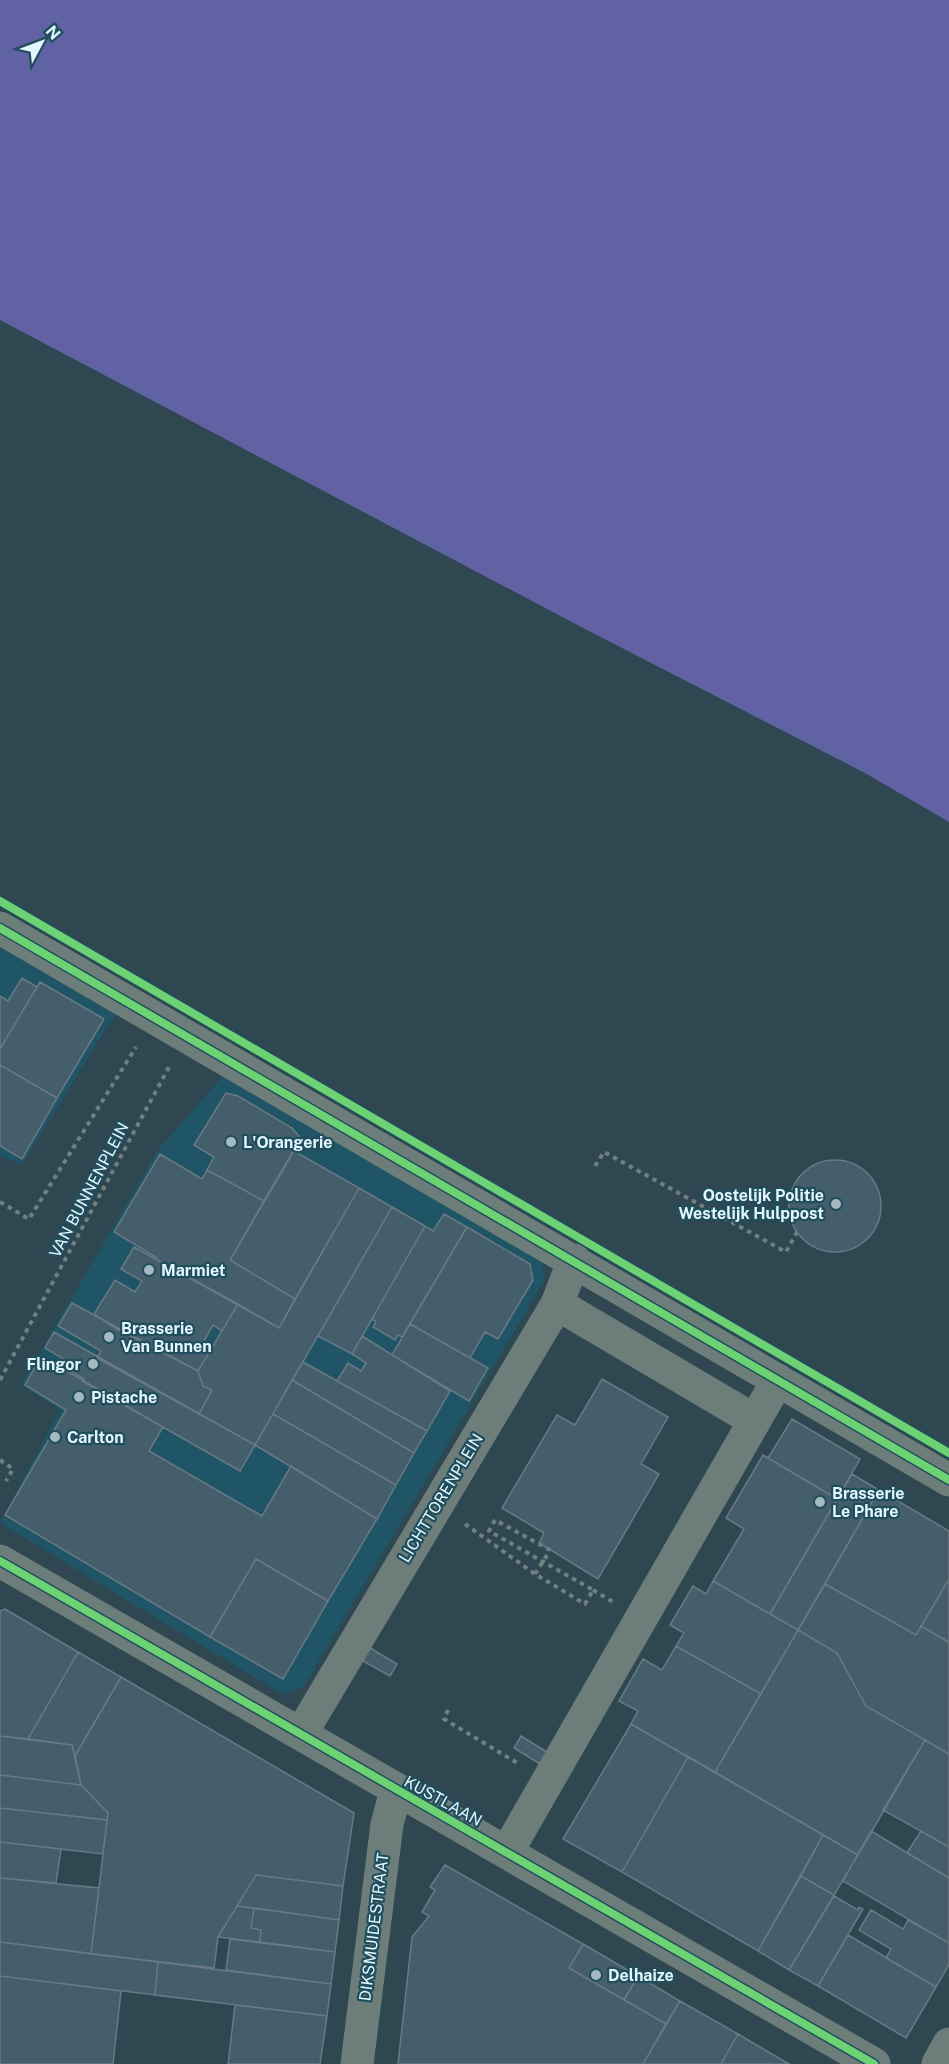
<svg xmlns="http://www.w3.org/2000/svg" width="949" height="2064" font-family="'Public Sans',sans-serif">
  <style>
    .built { fill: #1f5566 }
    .water { fill: #6062a4 }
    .building { fill: #445e6c; stroke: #697a84; stroke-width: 1.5 }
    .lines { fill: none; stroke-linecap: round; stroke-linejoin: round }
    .path { stroke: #707f80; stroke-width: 4; stroke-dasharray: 4.5 4.5; stroke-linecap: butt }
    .minor { stroke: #6d7d7a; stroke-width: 33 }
    .tertiary { stroke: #6d7d7a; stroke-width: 33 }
    .cycleway-casing { stroke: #214e5d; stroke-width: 11 }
    .cycleway { stroke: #6cd273; stroke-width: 8 }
    .poi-dot { fill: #a4b9c0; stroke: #214e5d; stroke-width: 2 }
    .labels { text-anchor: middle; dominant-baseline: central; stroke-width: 4.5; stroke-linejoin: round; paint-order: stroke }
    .poi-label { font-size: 16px; font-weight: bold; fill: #e3f6fd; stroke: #214e5d; text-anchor: start }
    .street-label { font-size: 16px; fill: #e3f6fd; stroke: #214e5d }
  </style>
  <rect width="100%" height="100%" fill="#2f4750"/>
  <path class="built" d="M0,947l115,67 -93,151 -22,-9z
    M223,1076l320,184 1,21 -241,407 -21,6 -282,-171 60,-113 -39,-25 136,-234z"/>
  <path class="water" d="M0,0h949v822l-84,-49 -280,-144 -585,-309z"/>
  <path class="building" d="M22,978l15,9 -37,62v-53l8,5z
    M40,982l64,37 -47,79 -57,-33v-16z
    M0,1065l57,33 -35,61 -22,-13z
    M226,1093l12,3 54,32 7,8 -1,7 -34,58 -57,-31 7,-13 -20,-12z
    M294,1151l65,37 -64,111 -65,-39z
    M160,1154l42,25 5,-9 57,31 -34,59 65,39 -16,29 -124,-69 1,-2 -42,-25z
    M789 1206a46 46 0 1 1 92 0a46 46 0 1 1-92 0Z
    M359,1188l33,19 -137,238 -56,-31 13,-24 -9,-4 -5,-15 40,-67 41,24z
    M392,1207l33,19 -73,128 -34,-18z
    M444,1214l23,13 -65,110 -4,-2 -3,5 -22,-13 3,-5 -4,-3 53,-93 8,5z
    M467,1227l63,37 3,16 -35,59 -13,-7 -15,26 -60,-34z
    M134,1247l104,57 -16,27 -9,-6 -10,18 9,5 -14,23 -83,-43 -21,-14 21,-34 20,12 7,-11 -21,-12z
    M72,1303l126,68 5,15 9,4 -13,24 -102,-56 4,-7 -43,-25z
    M410,1324l78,44 -19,33 -77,-46z
    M54,1332l201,113 -15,26 -158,-90 2,-2 -20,-12 3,-6 -22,-13z
    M362,1336l88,55 -23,40 -90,-50 11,-18 13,8 5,-8 -14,-9z
    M41,1356l122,71 -14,24 113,65 29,-50 86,53 -49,82 -72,-42 -46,78 -205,-122 61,-105 -41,-25z
    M303,1362l124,69 -13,22 -122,-73z
    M602,1379l66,38 -27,47 18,10 -61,105 -59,-36 5,-10 -42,-25 55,-93 18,10z
    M292,1380l122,73 -18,32 -123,-71z
    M273,1414l123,71 -19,34 -122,-74z
    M792,1419l68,40 -23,40 -69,-41z
    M763,1455l74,44 -67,115 -57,-33 31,-52 -18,-11z
    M852,1474l27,16 -81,140 -28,-16z
    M879,1490l70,41v48l-33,56 -91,-51z
    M256,1559l72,42 -45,78 -73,-42z
    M949,1579v62l-1,1 -27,-16z
    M713,1581l85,49 -37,64 -85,-48 8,-13 -14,-8 23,-39 13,8z
    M825,1584l91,51 5,-9 28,16v112l-83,-48 -29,-53 -39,-23z
    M5,1609l73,43 -50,87 -28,-3v-125z
    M798,1630l39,23 29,53 59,34 -67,115 -143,-83z
    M676,1646l85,48 -46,78 -84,-48 7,-13 -19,-10 24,-42 19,11z
    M370,1648l27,16 -7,12 -27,-15z
    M78,1652l43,25 -46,79 -3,-11 -44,-6z
    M121,1677l233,136 -11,73 -87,-11 -38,62 -4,31 -123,-14 17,-141 -27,-28 -6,-29z
    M631,1724l57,33 -66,115 -59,-33z
    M0,1736l72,9 9,40 -81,-10z
    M521,1736l26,16 -7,12 -26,-16z
    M925,1740l24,14v93l-66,-37z
    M688,1757l135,78 -65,116 -136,-79z
    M0,1775l81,10 27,28 -1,7 -107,-12z
    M0,1808l107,12 -4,34 -103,-12z
    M871,1831l78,47v65l-106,-62z
    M921,1831l28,16v31l-42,-25z
    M823,1835l35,20 -24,40 -33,-19z
    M0,1842l61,7 -5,34 -56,-5z
    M445,1865l138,79 -14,24 97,56 -23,40h-245l14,-127 17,-21 -7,-4 13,-22 -5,-3z
    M256,1875l87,11 -4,34 -102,-14z
    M801,1876l33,19 -45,75 -31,-19z
    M0,1878l99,10 -8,66 -91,-12z
    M834,1896l24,14 1,-3 4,2 -45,77 -29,-16z
    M237,1906l17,2 -3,20 10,2 -1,12 -42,-5z
    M254,1908l85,12 -4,32 -75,-10 1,-12 -10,-2z
    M871,1910l32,19 5,-9 41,23v22l-13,22 -50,-29 5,-9 -32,-19z
    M848,1935l88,52 -30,51 -88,-52z
    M230,1939l105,13 -4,32 -105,-14z
    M0,1942l158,20 -3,33 -155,-19z
    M583,1944l55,32 -14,24 -55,-32z
    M158,1962l173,22 -4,32 -172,-21z
    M0,1976l121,15 -8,73h-113z
    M638,1976l42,25 -14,23 -42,-24z
    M680,2001l58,33 -17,30h-78z
    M235,2005l92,11 -7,48h-92z
    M738,2034l51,30h-68z"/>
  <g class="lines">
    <path class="path" d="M595,1166l9,-14 182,100 11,-20
      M0,1202l29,17 107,-172
      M0,1380l169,-313
      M0,1460l13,9 -7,12
      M465,1524l70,50 50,30 8,-14 -104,-59 6,-11 55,30
      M535,1574l14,-22
      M593,1590l20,12
      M448,1710l-4,9 75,45"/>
    <path class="minor" d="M0,928l949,552
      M557,1304l197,116
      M302,1732l255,-428 17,-44
      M507,1852l271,-472
      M357,2064l30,-240 9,-33
      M938,2064l11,-20"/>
    <path class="tertiary" d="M0,1561l874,503"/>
    <defs>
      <path id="cycleway" d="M0,901l949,552
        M0,928l949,552
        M0,1561l874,503"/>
    </defs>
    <use href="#cycleway" class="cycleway-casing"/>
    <use href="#cycleway" class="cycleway"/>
  </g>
  <g class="poi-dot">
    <circle cx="231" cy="1142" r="6"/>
    <circle cx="836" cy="1204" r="6"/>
    <circle cx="149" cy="1270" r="6"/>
    <circle cx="109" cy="1337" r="6"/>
    <circle cx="93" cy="1364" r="6"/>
    <circle cx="79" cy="1397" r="6"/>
    <circle cx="55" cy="1437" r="6"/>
    <circle cx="820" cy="1502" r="6"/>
    <circle cx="596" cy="1975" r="6"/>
  </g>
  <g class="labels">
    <g class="poi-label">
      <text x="243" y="1142">L'Orangerie</text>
      <text x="824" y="1195" text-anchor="end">Oostelijk Politie<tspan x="824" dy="18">Westelijk Hulppost</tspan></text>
      <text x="161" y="1270">Marmiet</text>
      <text x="121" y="1328">Brasserie<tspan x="121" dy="18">Van Bunnen</tspan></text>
      <text x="81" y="1364" text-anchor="end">Flingor</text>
      <text x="91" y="1397">Pistache</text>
      <text x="67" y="1437">Carlton</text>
      <text x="832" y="1493">Brasserie<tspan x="832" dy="18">Le Phare</tspan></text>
      <text x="608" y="1975">Delhaize</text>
    </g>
    <g class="street-label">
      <text transform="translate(89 1190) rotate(-62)">VAN BUNNENPLEIN</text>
      <text transform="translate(441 1498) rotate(-59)">LICHTTORENPLEIN</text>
      <text transform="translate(443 1801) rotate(29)">KUSTLAAN</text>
      <text transform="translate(374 1927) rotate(-83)">DIKSMUIDESTRAAT</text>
    </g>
  </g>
  <g transform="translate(42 42) rotate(49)" stroke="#214e5d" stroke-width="4.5" paint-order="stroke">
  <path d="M0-4.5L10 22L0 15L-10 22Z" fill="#e3f6fd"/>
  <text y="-9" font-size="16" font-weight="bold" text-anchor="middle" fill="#e3f6fd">N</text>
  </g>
</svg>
